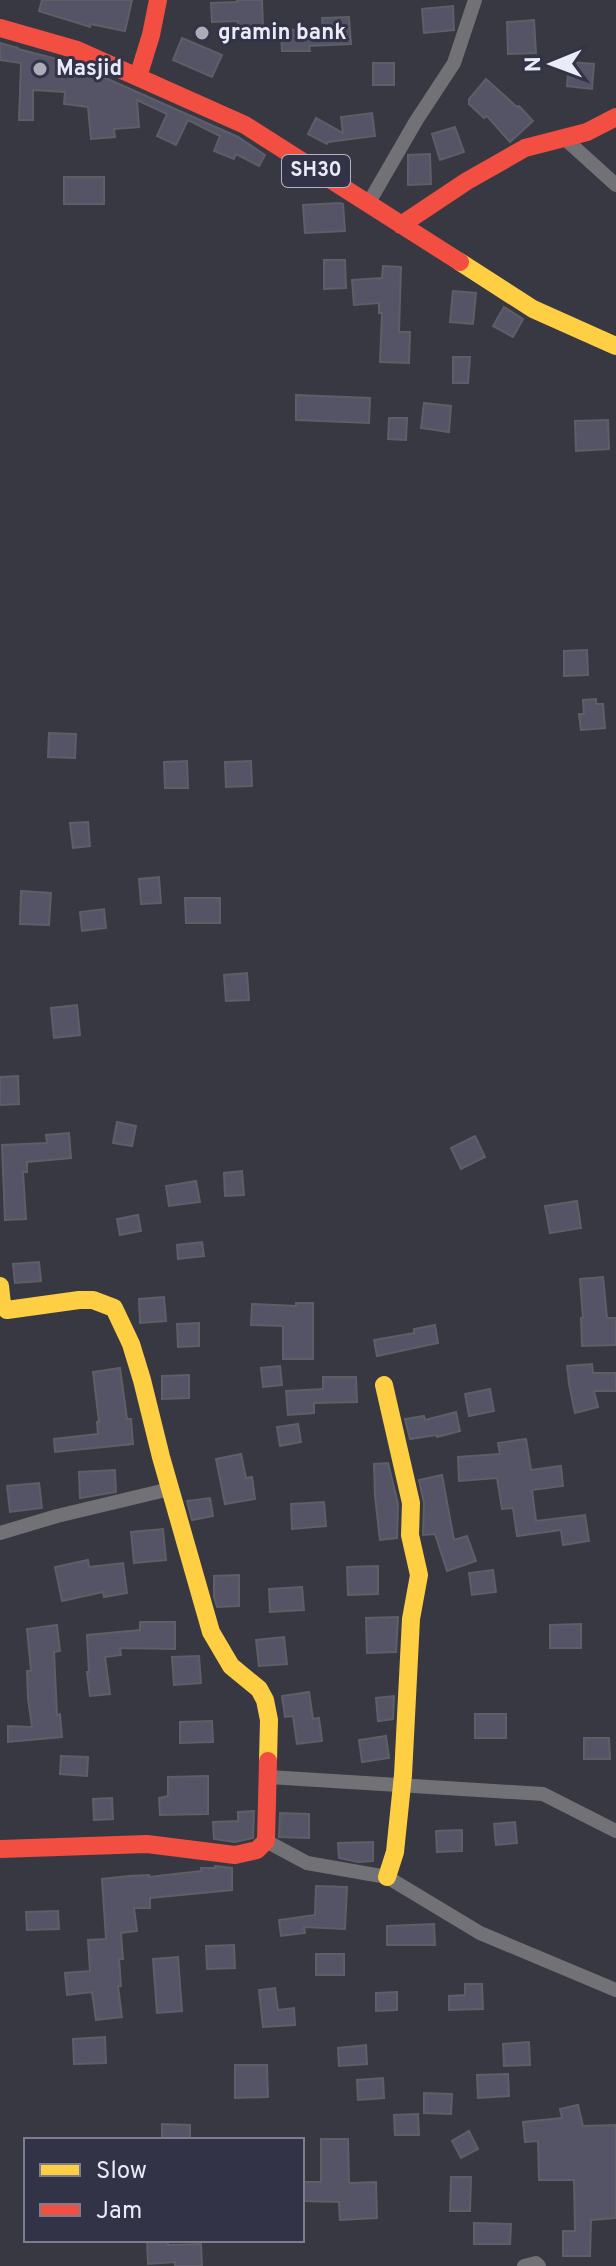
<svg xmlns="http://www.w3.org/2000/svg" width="616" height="2266" font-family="Overpass,sans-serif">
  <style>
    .building { fill: #555467; stroke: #5e5e67; stroke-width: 2 }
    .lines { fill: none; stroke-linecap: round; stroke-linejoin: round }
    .street { stroke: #717176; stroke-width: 14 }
    .slow { stroke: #ffcf43; stroke-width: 18 }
    .jam { stroke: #f24e42; stroke-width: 18 }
    .poi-dot { fill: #acacb8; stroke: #333347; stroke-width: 3 }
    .labels { text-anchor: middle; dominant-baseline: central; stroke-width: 6; stroke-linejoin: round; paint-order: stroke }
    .shield { fill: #333347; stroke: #b3b4c3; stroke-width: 2 }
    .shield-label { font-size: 20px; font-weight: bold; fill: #eaebf8 }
    .poi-label { font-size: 22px; font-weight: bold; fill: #eaebf8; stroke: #333347; text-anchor: start }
  </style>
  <rect width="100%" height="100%" fill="#383842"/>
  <path class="building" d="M42,0h90l-7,31 -35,-7v3l-51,-16z
    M237,0h25l1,27h-25v-6l-26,1 -1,-19 26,-1z
    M453,6l1,24 -30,3 -2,-24z
    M349,17l2,27 -42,2 1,5h-28l-1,-21 42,-1 -1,-11z
    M534,20l2,33 -28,1 -1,-32z
    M182,38l40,17 -10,22 -39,-17z
    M0,43l18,5v1l43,11v11h29l148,66 27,18 -6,11 -23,-12 -2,5 -20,-8 6,-15 -32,-16 -12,25 -19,-9 10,-22 -30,-14 2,27 -25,2 1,8 -24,2 -3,-32 -24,-3 1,-12 -32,-2v30h-14l2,-57 -21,-3z
    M569,62l25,2 -2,25 -25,-3z
    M373,63h21v22h-21z
    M486,79l31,28 2,-1 14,15 -23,21 -23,-26 -3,2 -15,-14v-5z
    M372,113l3,23 -47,6 -1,2 -19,-10 8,-16 27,15 -2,-16z
    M455,127l9,25 -24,8 -8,-26z
    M430,154l1,30 -23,1v-30z
    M64,177h40v27h-40z
    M340,203l3,1 2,27 -40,2 -2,-28z
    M324,260h21l1,28 -22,1z
    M383,266l18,1 -2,65h11l-1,31 -29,-1 2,-49h-3v-10l-25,2 -2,-25 30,-2z
    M453,291l23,2 -3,31 -23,-2z
    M504,307l19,12 -10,18 -20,-11z
    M453,357h17l-2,26h-15z
    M296,395l74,3 -1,25 -73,-3z
    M424,403l27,3 -2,26 -28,-4z
    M389,418h18l-1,22 -18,-1z
    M608,420l1,29 -33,2 -1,-30z
    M587,650l1,25 -24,1v-25z
    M596,699v5h7l2,24 -24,2 -2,-16h5l-1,-14z
    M49,733l27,1 -1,24 -27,-1z
    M187,761l1,27h-23l-1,-26z
    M251,761l1,25 -26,1 -1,-25z
    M88,822l2,24 -17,2 -3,-25z
    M159,877l2,26 -20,1 -2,-25z
    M21,891l30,2 -2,32 -29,-1z
    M185,898h35v25h-34z
    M104,909l2,19 -24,3 -2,-19z
    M247,973l2,27 -23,1 -2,-26z
    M77,1005l3,30 -26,3 -3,-30z
    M18,1076l1,28 -19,1v-28z
    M117,1122l19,4 -4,20 -19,-3z
    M69,1133l2,25 -44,4v10h-4l3,47 -21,1 -3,-75 45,-2 -1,-8z
    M475,1136l10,21 -24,12 -10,-21z
    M242,1171l2,24 -19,1 -1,-23z
    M196,1181l4,21 -31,4 -3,-20z
    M577,1201l4,27 -31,5 -5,-27z
    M138,1215l3,16 -21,4 -3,-16z
    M202,1242l2,14 -26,3 -1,-14z
    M39,1262l2,19 -26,2 -2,-19z
    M603,1277l4,41h9v27l-34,1 -1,-28h2l-3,-39z
    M164,1297l2,24 -26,2 -1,-24z
    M296,1303h17v56h-30v-33l-32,-1 1,-21 44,2z
    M199,1323v23l-21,1 -1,-23z
    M435,1325l3,18 -61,13 -3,-16 40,-7v-4z
    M592,1364l1,9h23v18h-22l4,16 -23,6 -6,-29 -2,-18z
    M280,1366l2,19 -19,2 -2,-19z
    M120,1368l7,51h4l2,25 -78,8 -1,-13 44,-5 -1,-12h2l-6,-50z
    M189,1375v23l-27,1v-23z
    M323,1377h33l1,25 -43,1v10l-26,2 -2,-24 37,-2z
    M490,1389l4,22 -25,5 -4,-22z
    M456,1412l4,19 -23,6 -1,-2 -26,4 -5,-20 19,-3 1,4z
    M298,1424l3,18 -21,4 -3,-19z
    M526,1439l5,31 30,-4 2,20 -31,4 4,31 49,-6 4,26 -26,4 -2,-15 -44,6 -4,-28 -11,1 -5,-31 -38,3 -1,-24 42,-3 -2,-11z
    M241,1454l5,24 6,-1 3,22 -30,5 -9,-45z
    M388,1463l10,41 -1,34 -17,2 -5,-44 -1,-32z
    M115,1470l1,22 -36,6 -1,-26z
    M442,1475l12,65 13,-4 9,25 -29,10 -12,-37 -12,1 1,-32 -5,-23z
    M39,1483l3,25 -32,4 -3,-26z
    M210,1498l3,18 -21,4 -5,-19z
    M324,1502l2,24 -34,3 -1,-25z
    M163,1529l3,31 -32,3 -3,-31z
    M88,1560l1,7 34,-4 4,30 -23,4 -1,-5 -41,9 -7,-34z
    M378,1566v28l-30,1 -1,-28z
    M493,1570l3,22 -24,3 -3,-22z
    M239,1575v31l-22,1 -3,-10v-21z
    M302,1587l2,23 -34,2 -1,-23z
    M398,1617l-2,35 -29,1 -1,-35z
    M140,1622h35v27l-55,-1 1,7 -16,2 5,37 -20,2 -3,-24h2l-2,-37 53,-5z
    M581,1624v24h-31v-23z
    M57,1625l3,26 -6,1 3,63 3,-1 2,23 -54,5v-16l24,1 -4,-29 -1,-27h4l-4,-42z
    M284,1637l3,27 -28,2 -3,-26z
    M199,1656l2,27 -27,2 -2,-28z
    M309,1692l4,27 6,-1 3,23 -25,3 -4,-28 -8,1 -3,-21z
    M394,1696l-1,23 -15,2 -2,-23z
    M475,1714h31v24h-31z
    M212,1721l1,21 -33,1v-21z
    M386,1736l3,22 -27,4 -3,-22z
    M584,1738h25l1,21h-26z
    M61,1756l27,1 -1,19 -27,-2z
    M208,1776v38l-48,1 -1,-17 9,-2v-19z
    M112,1798l1,21 -19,1 -1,-21z
    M254,1811l-1,27 -18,4 -21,-3 -1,-17 25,-1v-9z
    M280,1813l29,1v24l-30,-1z
    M515,1822l2,21 -21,2 -2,-21z
    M462,1830v21l-25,1 -1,-21z
    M373,1842v19l-15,1 -19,-4 -1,-15z
    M215,1866l17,2v22l-82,8v10h-16l3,23 -16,2 2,26h-4l2,27h-3l4,31 -26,3 -4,-28 -25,3 -2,-22 25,-2 -2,-31 18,-1 -4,-60 27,-3 20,-1v2l52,-6v-3h14z
    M316,1886l31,1 -2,42 -41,-2 1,6 -24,3 -2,-16 36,-5z
    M58,1911l1,18 -32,1 -1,-18z
    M434,1924l1,21h-48v-19z
    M234,1945l1,23 -28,1 -1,-23z
    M316,1954h28v21h-28z
    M178,1957l4,54 -25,2 -4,-54z
    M465,1984h17l1,25 -34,1v-14l16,-1z
    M275,1988l3,22 16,-2 1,17 -32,2 -4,-37z
    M397,1992v18l-21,1v-18z
    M105,2037l1,26 -32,1 -1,-25z
    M529,2042l1,23 -26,1 -1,-22z
    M366,2045l1,19 -28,2 -1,-18z
    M235,2065h32l1,32 -33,1z
    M508,2074l1,22 -31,2 -1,-23z
    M383,2078l1,20 -26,2 -1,-20z
    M424,2093l28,1 -1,20 -27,-1z
    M578,2105l5,21 33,-1v93l-25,2 -1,36h-27v-25h12l-1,-51h-35l-1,-39 -13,1 -2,-20 39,-4 -2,-9z
    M418,2114l1,21h-24l-1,-20z
    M162,2124l28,1v15h-28z
    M469,2131l9,18 -17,9 -9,-17z
    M321,2139h27l1,44 27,-1 1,36 -37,2 -1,-18 -37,-1v-19h19z
    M451,2177h20l-1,34h-20z
    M474,2223l37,1 -1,20h-36z
    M147,2240h21v5l33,-1 1,22h-27v-4l-27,2z"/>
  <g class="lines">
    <path class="street" d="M563,137l53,48
      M368,204l48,-83 38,-58 21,-63
      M0,1533l57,-17 113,-27
      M269,1777l274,17 73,37
      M266,1841l41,22 80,14 93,56 136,57
      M524,2266l12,-3 3,3"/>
    <path class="slow" d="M460,262l73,47 83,37
      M0,1286l2,18 5,6 72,-10h14l21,8 17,36 11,36 19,77 50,175 20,34 28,23 6,11 4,20 -1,41
      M384,1385l27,118 -1,32 9,40 -8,44 -8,156 -8,77 -8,25"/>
    <path class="jam" d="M0,28l77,22 168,75 215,137
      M138,77l13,-42 7,-35
      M401,225l66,-44 58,-33 62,-16 29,-15
      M0,1849l147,-5 88,11 22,-5 9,-9 2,-80"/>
  </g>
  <g class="poi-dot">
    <circle cx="202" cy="33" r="8"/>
    <circle cx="40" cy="69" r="8"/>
  </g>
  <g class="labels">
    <rect class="shield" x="282" y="155" width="68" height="32" rx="6"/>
    <g class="shield-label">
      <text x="316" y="171">SH30</text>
    </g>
    <g class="poi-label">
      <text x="218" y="33">gramin bank</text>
      <text x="56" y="69">Masjid</text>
    </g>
  </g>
  <rect x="24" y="2138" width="280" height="104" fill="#333347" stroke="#7c7d8e" stroke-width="2"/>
  <rect x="40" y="2164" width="40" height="12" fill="#ffcf43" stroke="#7c7d8e" stroke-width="2"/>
  <text x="96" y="2178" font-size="24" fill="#eaebf8">Slow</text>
  <rect x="40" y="2204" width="40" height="12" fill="#f24e42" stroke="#7c7d8e" stroke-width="2"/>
  <text x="96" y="2218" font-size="24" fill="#eaebf8">Jam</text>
  <g transform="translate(552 64) rotate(269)" stroke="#333347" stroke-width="6" paint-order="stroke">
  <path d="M0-6L14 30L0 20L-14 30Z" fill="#eaebf8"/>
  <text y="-12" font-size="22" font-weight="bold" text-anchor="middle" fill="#eaebf8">N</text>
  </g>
</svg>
